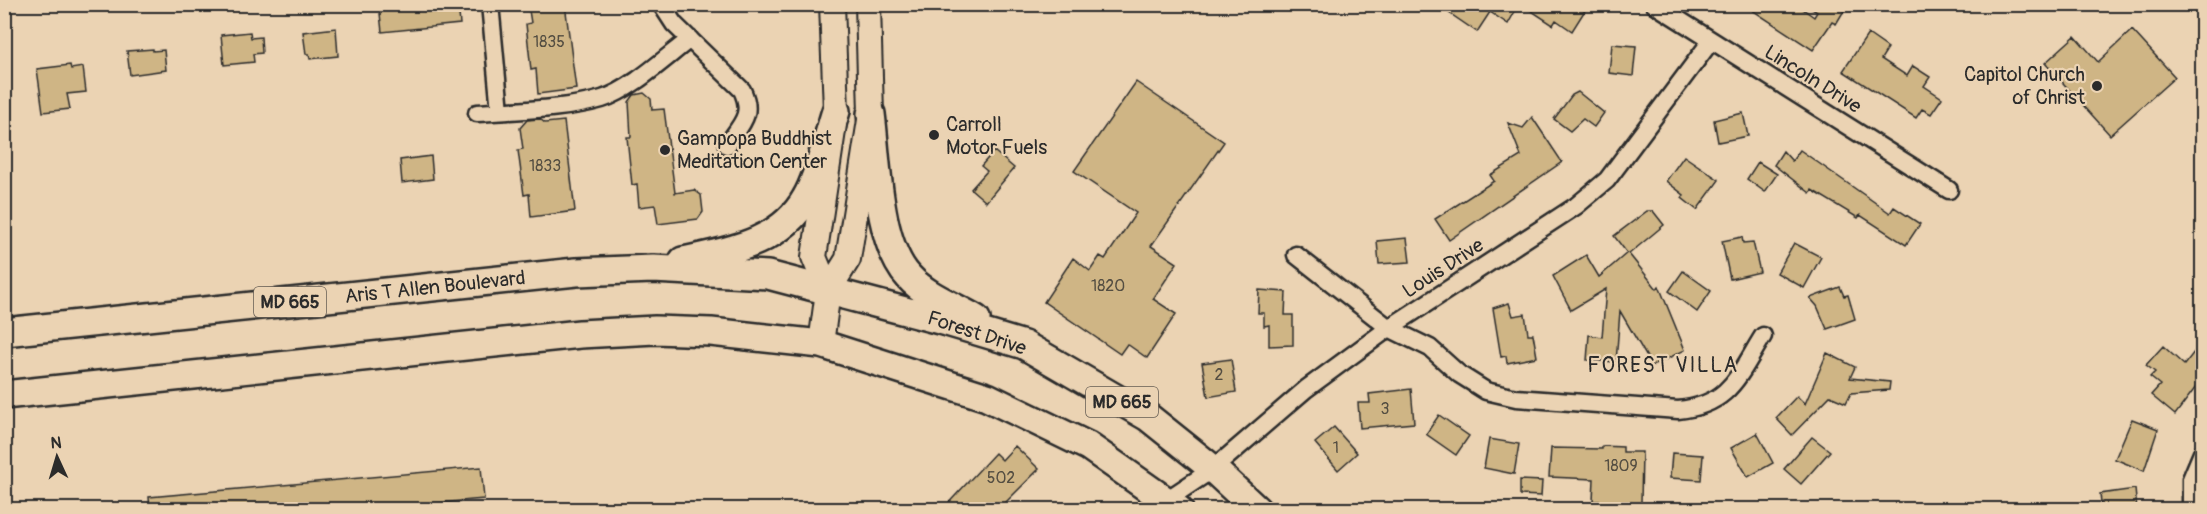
<svg xmlns="http://www.w3.org/2000/svg" width="2207" height="514" font-family="Pangolin,sans-serif">
  <style>
    .building { fill: #cfb585; stroke: #2b2b2b; stroke-width: 1.5 }
    .lines { fill: none; stroke-linecap: round; stroke-linejoin: round }
    .minor-casing { stroke: #2b2b2b; stroke-width: 21 }
    .secondary-casing { stroke: #2b2b2b; stroke-width: 28 }
    .primary-casing { stroke: #2b2b2b; stroke-width: 32 }
    .minor { stroke: #ebd3b3; stroke-width: 16 }
    .secondary { stroke: #ebd3b3; stroke-width: 24 }
    .primary { stroke: #ebd3b3; stroke-width: 27 }
    .poi-dot { fill: #2b2b2b; stroke: #ebd3b3; stroke-width: 2 }
    .labels { text-anchor: middle; dominant-baseline: central; stroke-width: 4.5; stroke-linejoin: round; paint-order: stroke }
    .number-label { font-size: 16px; fill: #544e42 }
    .shield { fill: #ebd3b3; stroke: #655d54; stroke-width: 1.5 }
    .shield-label { font-size: 18px; font-weight: bold; fill: #2b2b2b }
    .poi-label { font-size: 20px; fill: #2b2b2b; stroke: #ebd3b3; text-anchor: start }
    .street-label { font-size: 20px; fill: #2b2b2b; stroke: #ebd3b3 }
    .neighbourhood-label { font-size: 21px; letter-spacing: 1.5px; fill: #2b2b2b; stroke: #ebd3b3 }
  </style>
  <rect width="100%" height="100%" fill="#ebd3b3"/>
  <filter id="ink" filterUnits="userSpaceOnUse"><feTurbulence type="fractalNoise" baseFrequency=".0167" numOctaves="2"/><feDisplacementMap in="SourceGraphic" scale="12" xChannelSelector="R" yChannelSelector="G"/><feConvolveMatrix kernelMatrix="1 2 1 2 8 2 1 2 1" color-interpolation-filters="sRGB"/></filter>
  <g filter="url(#ink)">
    <path class="building" d="M379,4h79l2,20 -78,8z
      M528,4h37l11,85 -38,5 -2,-25 -5,1 -5,-46 5,-1z
      M1436,4h83l-11,20 -18,-12 -13,20z
      M1521,4h68l-17,27 -16,-11 -3,5z
      M1743,4h53l18,13 3,-5 -13,-8h44l-12,20 -4,-2 -19,28z
      M336,28l2,28 -28,3 -1,-5h-3l-3,-22z
      M2132,30l43,47 -65,58 -65,-72 30,-27 23,26z
      M250,32l1,6 10,-1 1,16 -9,1 1,8 -30,3 -3,-30z
      M1868,34l20,14 -7,11 26,17 6,-10 17,11 -6,9 18,12 -11,16 -9,-5 -6,9 -73,-47z
      M1612,44l24,2 -3,30 -24,-3z
      M153,49v2l11,-1 2,20 -36,5 -3,-24z
      M70,65l1,4 12,-2 3,25 -19,2 3,15 -27,3 -6,-43z
      M1136,82l88,60 -73,104 26,17 -24,36 23,15 -29,44 -20,-14 -7,10 -76,-52 29,-44 17,13 10,-15 5,3 31,-46 -62,-42z
      M1578,92l26,21 -10,14 -11,-8 -13,12 -16,-12 18,-24z
      M644,93l7,6 1,11 12,-1 11,84 19,-3 7,5 2,17 -5,7 -40,5 -3,-19 -16,2 -2,-23 -5,1 -5,-48h4l-2,-35 5,-7z
      M1743,113l5,23 -30,6 -4,-22z
      M1532,117l30,45 -113,78 -14,-21 59,-38 -4,-6 31,-19 -13,-33 15,5z
      M540,119l5,4 19,-2 11,90 -44,6 -2,-23 -5,1 -6,-45 5,-1 -3,-21 7,-8z
      M1800,150l90,63 4,-6 26,17 -14,21 -46,-30 -2,3 -46,-28 -2,3 -36,-28 9,-14 9,10z
      M994,151l20,17 -28,34 -15,-13 16,-18 -6,-5z
      M431,156l2,23 -31,4 -2,-23z
      M1684,156l35,24 -22,30 -15,-12 2,-3 -18,-14z
      M1758,162l19,12 -12,18 -18,-13z
      M1647,211h6l11,14 -35,29 28,35 2,-3 26,64 -33,16 -32,-55 -4,51 -29,-2 2,-25 13,2 4,-48 -35,21 -18,-34 33,-21 13,22 28,-24 -13,-17z
      M1742,237l1,6 10,-1 7,30 -30,7 -8,-38z
      M1407,238l3,24 -31,2 -2,-23z
      M1794,243l27,14 -17,31 -27,-15z
      M1683,271l28,20 -14,21 -28,-21z
      M1840,287l4,9 4,-1 7,24 -28,10 -10,-23 -7,-8z
      M1259,290l27,2 -1,23h8v30l-24,1v-21l-5,1v-13h-6z
      M1509,303l4,13 12,-2 3,20h5l4,23 -30,6 -1,-7 -5,1 -8,-49z
      M2202,342v37l-27,36 -24,-20 9,-10 -10,-8 5,-5 -9,-7 17,-19 21,19z
      M1827,353l28,14 -5,11 40,4 -1,8 -38,3 -5,10 -16,-7 -38,39 -16,-17 21,-22 8,8z
      M1231,359l5,33 -28,5 -6,-34z
      M1411,389l3,34 -54,5 -2,-25h12l-1,-9z
      M1439,415l30,21 -13,19 -30,-21z
      M2132,419l26,10 -14,42 -29,-12z
      M1334,427l23,26 -19,17 -23,-27z
      M1757,433l16,30 -25,14 -17,-29z
      M1812,437l18,14 -29,33 -17,-15z
      M1489,439l30,5 -5,30 -30,-6z
      M1015,446l24,23 -41,41h-56l53,-57 7,7z
      M1602,446l21,1v5h19l-1,51 -48,-2 1,-22 -45,-2 2,-29 51,1z
      M1672,453l31,2 -2,25 -31,-2z
      M481,467l3,32 -125,11h-209l-1,-13z
      M1520,480l22,1 -1,15 -21,-1z
      M2135,489l2,21h-35l-2,-16z"/>
    <g class="lines">
      <defs>
        <path id="minor" d="M490,4l10,107
          M661,4l13,20 68,66c12,25 -1,34 -15,55
          M1654,4l295,186
          M477,113c39,-3 87,-3 125,-14 29,-9 63,-41 88,-60
          M1296,255l93,73 41,20 29,26 27,17 30,7 162,12c52,-5 60,-34 85,-74
          M1168,499l45,-30 93,-80 83,-61 187,-122 31,-26 104,-139
          M2191,510v-31l11,-26"/>
        <path id="secondary" d="M828,291l-14,-34 22,-146 -4,-107
          M821,344l7,-53 20,-32 23,-145 -3,-110"/>
        <path id="primary" d="M871,114c6,46 6,129 38,163 17,19 45,29 67,42
          M683,261c46,-10 98,-18 123,-63 13,-21 22,-63 30,-87
          M4,332l572,-60 77,-3 115,6 179,47 77,23 124,72 65,52 44,41
          M4,395l576,-61 75,-4 56,2 110,12 166,53 101,49 91,64"/>
      </defs>
      <use href="#minor" class="minor-casing"/>
      <use href="#secondary" class="secondary-casing"/>
      <use href="#primary" class="primary-casing"/>
      <use href="#minor" class="minor"/>
      <use href="#secondary" class="secondary"/>
      <use href="#primary" class="primary"/>
    </g>
  </g>
  <g class="poi-dot">
    <circle cx="2097" cy="86" r="6"/>
    <circle cx="934" cy="135" r="6"/>
    <circle cx="665" cy="150" r="6"/>
  </g>
  <g class="labels">
    <g class="number-label">
      <text x="549" y="42">1835</text>
      <text x="545" y="166">1833</text>
      <text x="1108" y="286">1820</text>
      <text x="1219" y="375">2</text>
      <text x="1385" y="409">3</text>
      <text x="1336" y="448">1</text>
      <text x="1621" y="466">1809</text>
      <text x="1001" y="478">502</text>
    </g>
    <g class="shield">
      <rect x="254" y="287" width="72" height="30" rx="4.5"/>
      <rect x="1086" y="387" width="72" height="30" rx="4.5"/>
    </g>
    <g class="shield-label">
      <text x="290" y="302">MD 665</text>
      <text x="1122" y="402">MD 665</text>
    </g>
    <g class="poi-label">
      <text x="2085" y="74" text-anchor="end">Capitol Church<tspan x="2085" dy="23">of Christ</tspan></text>
      <text x="946" y="124">Carroll<tspan x="946" dy="23">Motor Fuels</tspan></text>
      <text x="677" y="138">Gampopa Buddhist<tspan x="677" dy="23">Meditation Center</tspan></text>
    </g>
    <g class="street-label">
      <text transform="translate(1813 79) rotate(32)">Lincoln Drive</text>
      <text transform="translate(1443 268) rotate(-33)">Louis Drive</text>
      <text transform="translate(435 287) rotate(-6)">Aris T Allen Boulevard</text>
      <text transform="translate(977 333) rotate(18)">Forest Drive</text>
    </g>
    <g class="neighbourhood-label">
      <text x="1663" y="365">FOREST VILLA</text>
    </g>
  </g>
  <rect width="2207" height="514" fill="none" stroke="#ebd3b3" stroke-width="24"/>
  <rect x="12" y="12" width="2183" height="490" fill="none" stroke="#2b2b2b" stroke-width="2" filter="url(#ink)"/>
  <g transform="translate(57 457) rotate(356)" stroke="#ebd3b3" stroke-width="4.5" paint-order="stroke">
  <path d="M0-4.5L10 22L0 15L-10 22Z" fill="#2b2b2b"/>
  <text y="-9" font-size="16" font-weight="bold" text-anchor="middle" fill="#2b2b2b">N</text>
  </g>
</svg>
